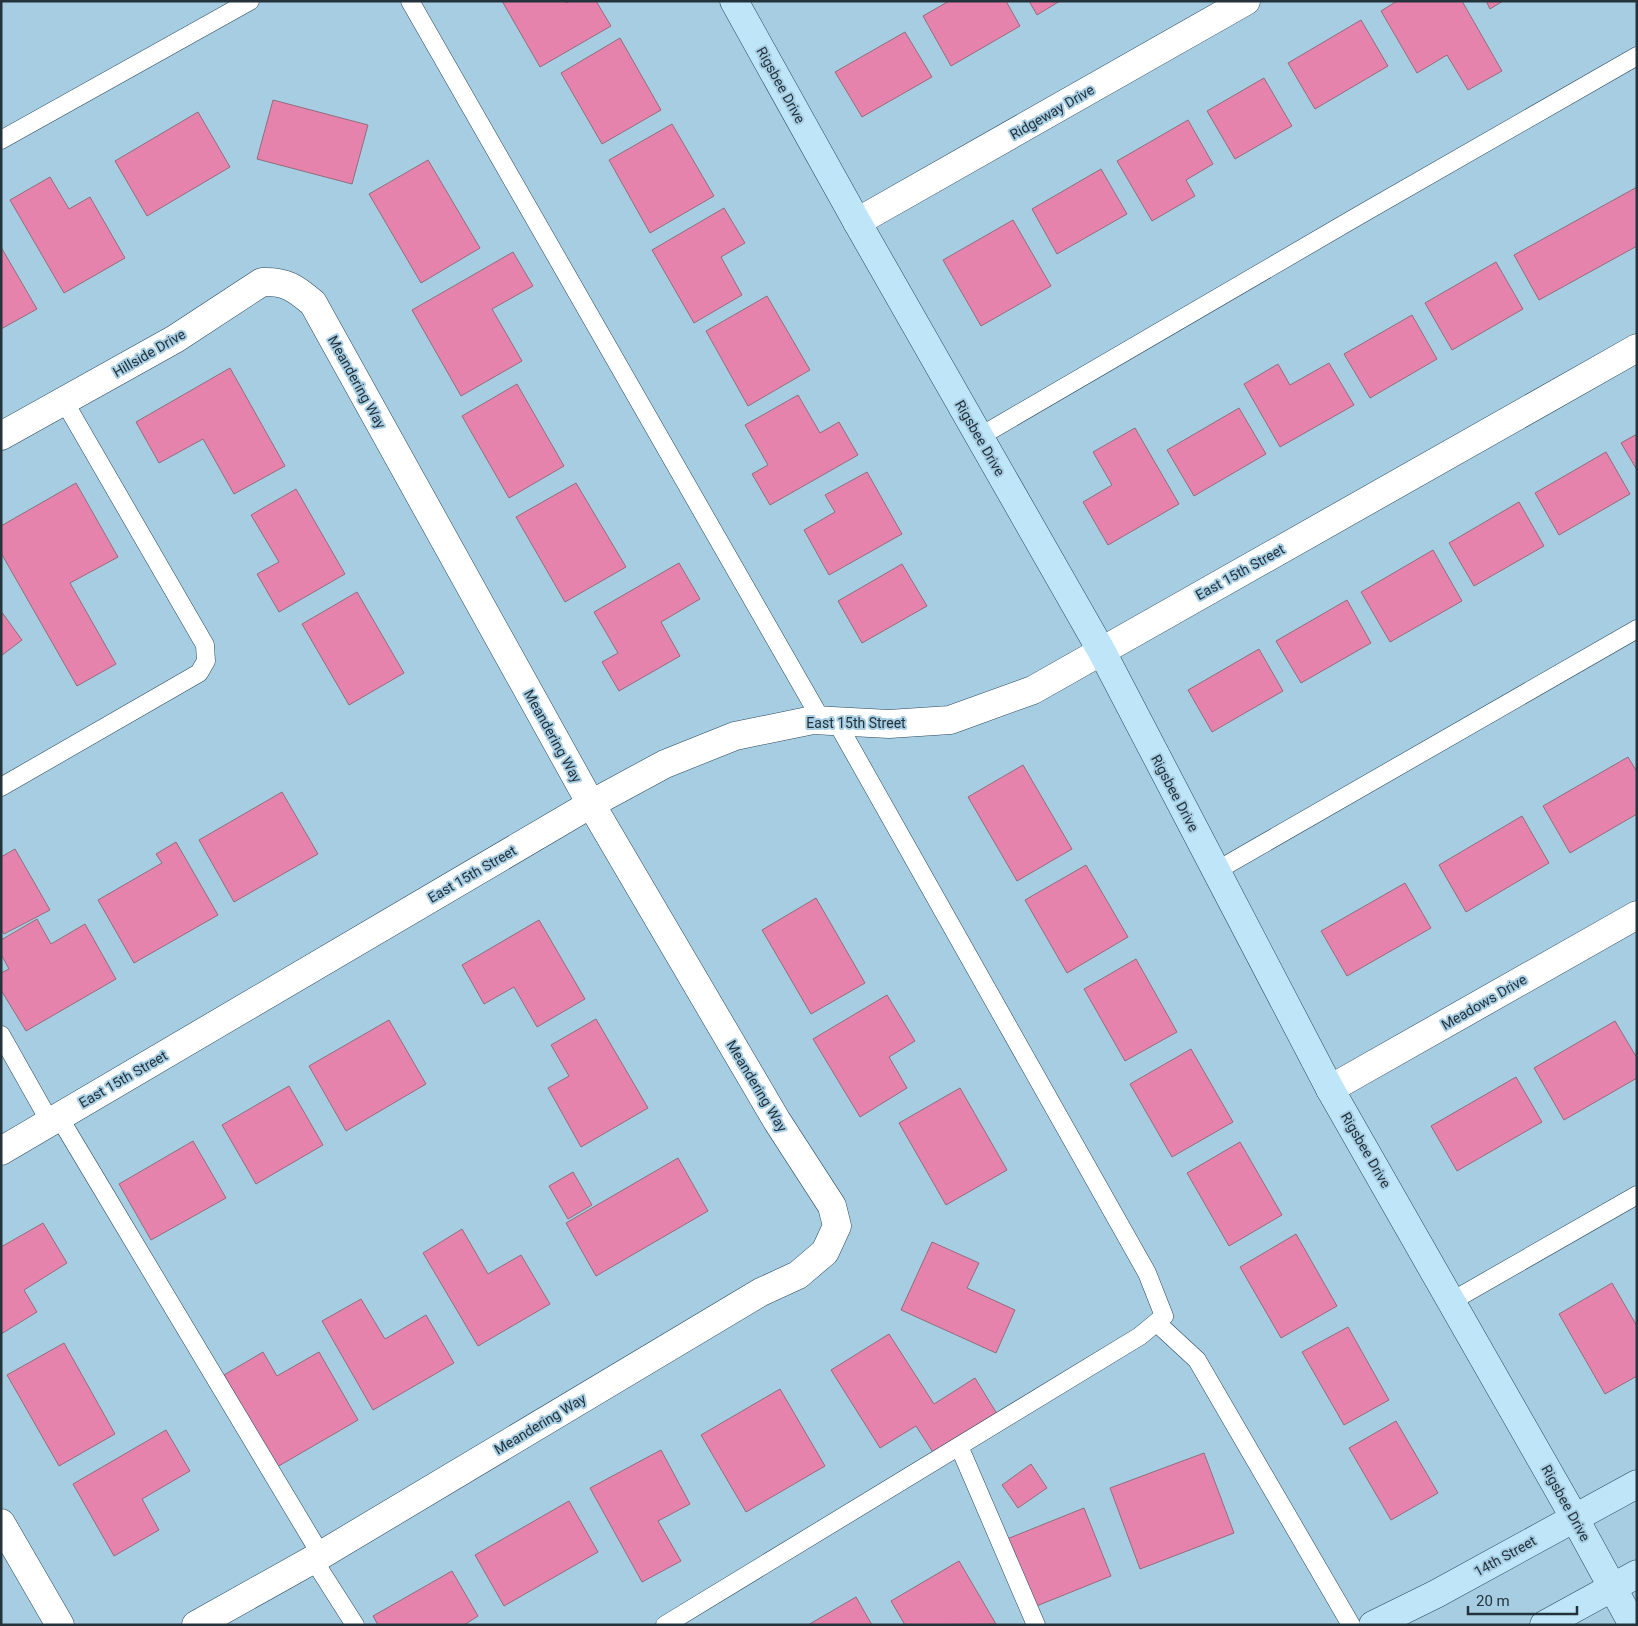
<svg xmlns="http://www.w3.org/2000/svg" width="1638" height="1626" font-family="Roboto,sans-serif">
  <style>
    .building { fill: #e683ac; stroke: #926d7b }
    .lines { fill: none; stroke-linecap: round; stroke-linejoin: round }
    .lane-casing { stroke: #26485b; stroke-width: 19 }
    .street-casing { stroke: #26485b; stroke-width: 29 }
    .secondary-casing { stroke: #26485b; stroke-width: 29 }
    .lane { stroke: #fff; stroke-width: 18 }
    .street { stroke: #fff; stroke-width: 28 }
    .secondary { stroke: #bee6f8; stroke-width: 28 }
    .labels { text-anchor: middle; dominant-baseline: central; stroke-width: 4; stroke-linejoin: round; paint-order: stroke }
    .street-label { font-size: 14px; fill: #23323b; stroke: #a7cde3 }
  </style>
  <rect width="100%" height="100%" fill="#a7cde3"/>
  <path class="building" d="M502,1h63l1,2 4,-2h26l15,25 -71,41z
    M949,1h57l14,25 -69,40 -28,-50z
    M1029,1h31l-23,14z
    M1397,1h65l40,70 -34,19 -21,-35 -30,18 -36,-62z
    M1486,1h17l-13,8z
    M1361,20l27,46 -73,43 -27,-46z
    M905,32l27,45 -70,40 -27,-45z
    M620,38l41,72 -59,34 -41,-71z
    M1264,78l28,48 -57,33 -28,-48z
    M273,100l95,25 -16,59 -95,-25z
    M198,112l32,55 -83,49 -32,-55z
    M1188,120l25,44 -27,16 9,16 -43,25 -35,-60z
    M672,124l42,72 -64,37 -41,-73z
    M428,160l52,88 -59,35 -52,-89z
    M1101,169l26,45 -70,40 -25,-45z
    M50,177l19,32 21,-12 35,61 -61,35 -54,-93z
    M1637,187v59l-98,54 -25,-45z
    M724,208l21,35 -24,14 21,38 -48,28 -42,-73z
    M1013,220l38,66 -70,40 -38,-66z
    M1,247l36,62 -36,20z
    M513,252l20,34 -41,23 30,52 -61,35 -49,-86z
    M1496,262l27,47 -71,41 -27,-47z
    M767,296l43,74 -62,36 -42,-75z
    M1412,315l25,44 -67,39 -26,-44z
    M1329,363l25,42 -74,42 -36,-63 34,-20 12,21z
    M230,368l55,98 -51,28 -31,-55 -44,24 -23,-41z
    M517,384l47,82 -55,32 -47,-82z
    M798,395l22,38 19,-11 19,33 -88,50 -18,-31 16,-9 -23,-40z
    M1239,408l27,46 -72,42 -27,-46z
    M1135,428l44,76 -71,41 -25,-43 29,-17 -19,-33z
    M1637,434v36l-16,-27z
    M1606,452l24,42 -71,41 -24,-42z
    M867,472l35,62 -73,41 -25,-45 31,-18 -10,-17z
    M76,483l42,74 -48,26 46,81 -39,22 -76,-133v-27z
    M576,483l50,84 -61,35 -49,-85z
    M296,489l49,85 -66,38 -22,-38 22,-12 -28,-47z
    M1519,502l25,44 -70,40 -25,-43z
    M1433,550l29,51 -72,41 -29,-50z
    M679,563l21,36 -39,23 19,34 -61,35 -17,-29 16,-9 -24,-41z
    M902,564l25,42 -65,37 -24,-42z
    M357,592l47,81 -55,32 -47,-81z
    M1347,600l24,43 -70,40 -25,-42z
    M1,611l21,29 -21,16z
    M1259,649l24,42 -71,41 -24,-42z
    M1628,757l9,15v42l-67,39 -27,-47z
    M1023,765l49,84 -55,32 -49,-84z
    M282,792l36,62 -84,48 -35,-62z
    M1522,816l27,47 -83,49 -27,-47z
    M176,842l42,73 -84,48 -36,-63 64,-37 -6,-9z
    M15,849l35,61 -46,24 -3,-5v-72z
    M1086,865l42,72 -61,36 -42,-73z
    M1405,883l26,45 -84,48 -26,-45z
    M816,898l49,85 -54,31 -49,-84z
    M37,919l14,25 34,-20 31,55 -90,52 -25,-41v-17l8,-4 -8,-15v-14z
    M539,920l46,79 -48,28 -23,-40 -30,17 -22,-39z
    M1136,959l41,73 -52,29 -41,-72z
    M887,995l28,46 -26,16 18,31 -47,29 -47,-78z
    M596,1019l52,89 -67,39 -33,-59 21,-12 -18,-31z
    M389,1020l37,64 -80,47 -37,-65z
    M1615,1021l22,37v20l-73,42 -30,-52z
    M1191,1049l42,73 -61,35 -42,-73z
    M1516,1077l26,45 -85,49 -26,-45z
    M289,1086l34,59 -67,39 -34,-59z
    M960,1088l47,82 -61,35 -47,-82z
    M193,1141l33,57 -75,42 -32,-56z
    M1240,1142l42,73 -53,31 -42,-73z
    M678,1158l30,53 -112,65 -30,-53z
    M573,1172l19,33 -24,14 -19,-33z
    M43,1223l24,40 -43,27 13,22 -36,22v-87z
    M462,1229l26,45 33,-19 29,49 -72,42 -55,-93z
    M1296,1234l41,72 -56,32 -41,-71z
    M932,1242l47,21 -12,25 48,22 -19,43 -95,-43z
    M1612,1283l25,43v50l-32,18 -46,-80z
    M361,1299l24,40 41,-24 28,48 -81,47 -51,-89z
    M1348,1327l41,73 -45,25 -42,-73z
    M889,1334l45,70 41,-26 24,39 -63,40 -20,-31 -36,22 -49,-78z
    M64,1343l51,91 -56,32 -52,-91z
    M263,1352l14,24 42,-24 39,68 -81,47 -53,-92z
    M780,1389l45,77 -79,46 -45,-77z
    M1396,1421l42,72 -47,27 -42,-72z
    M166,1430l24,41 -48,28 17,31 -45,26 -41,-72z
    M661,1450l29,54 -32,17 23,40 -39,21 -52,-94z
    M1204,1453l30,80 -94,36 -30,-81z
    M1031,1464l16,24 -29,20 -16,-23z
    M569,1501l29,51 -94,54 -29,-51z
    M1084,1508l27,68 -77,31 -27,-68z
    M959,1561l37,63 -91,1 -14,-24z
    M452,1571l26,45 -14,9h-86l-5,-9z
    M856,1597l16,28h-64z"/>
  <g class="lines">
    <defs>
      <path id="lane" d="M410,1l412,720
        M1,140l249,-139
        M979,437l379,-221 279,-160
        M1,787l198,-114 7,-12 -1,-16 -141,-244
        M1216,871l421,-242
        M1,1035l49,87
        M59,1117l262,438
        M1452,1301l185,-106
        M1157,1323l40,37 154,265
        M959,1446l77,179
        M313,1559l42,66
        M665,1625l475,-289 24,-20 -17,-43 -311,-552"/>
      <path id="street" d="M857,222l389,-221
        M1,436l174,-97 87,-57c24,-1 33,6 51,21l278,501 186,317 55,85 5,20 -12,26 -27,23 -37,17 -440,263 -125,70
        M1330,1089l307,-174
        M1,1151l590,-347 74,-40 70,-28 78,-16 76,4 61,-4 83,-30 604,-342
        M1,1523l59,102"/>
      <path id="secondary" d="M734,1l123,221 244,428 229,439 244,428 59,108
        M1373,1625l63,-31 201,-110
        M1544,1625l93,-51"/>
    </defs>
    <use href="#lane" class="lane-casing"/>
    <use href="#street" class="street-casing"/>
    <use href="#secondary" class="secondary-casing"/>
    <use href="#lane" class="lane"/>
    <use href="#street" class="street"/>
    <use href="#secondary" class="secondary"/>
  </g>
  <g class="labels">
    <g class="street-label">
      <text transform="translate(781 85) rotate(61)">Rigsbee Drive</text>
      <text transform="translate(1052 112) rotate(-30)">Ridgeway Drive</text>
      <text transform="translate(149 353) rotate(-30)">Hillside Drive</text>
      <text transform="translate(357 382) rotate(61)">Meandering Way</text>
      <text transform="translate(980 438) rotate(60)">Rigsbee Drive</text>
      <text transform="translate(1240 572) rotate(-29)">East 15th Street</text>
      <text x="856" y="723">East 15th Street</text>
      <text transform="translate(553 736) rotate(61)">Meandering Way</text>
      <text transform="translate(1175 793) rotate(62)">Rigsbee Drive</text>
      <text transform="translate(472 874) rotate(-30)">East 15th Street</text>
      <text transform="translate(1484 1002) rotate(-30)">Meadows Drive</text>
      <text transform="translate(123 1079) rotate(-30)">East 15th Street</text>
      <text transform="translate(757 1086) rotate(59)">Meandering Way</text>
      <text transform="translate(1366 1150) rotate(60)">Rigsbee Drive</text>
      <text transform="translate(540 1424) rotate(-31)">Meandering Way</text>
      <text transform="translate(1566 1503) rotate(61)">Rigsbee Drive</text>
      <text transform="translate(1505 1556) rotate(-29)">14th Street</text>
    </g>
  </g>
  <rect width="1638" height="1626" fill="none" stroke="#23323b" stroke-width="5"/>
  <path d="M1468 1606v8h109v-8" fill="none" stroke="#23323b" stroke-width="2.5"/>
  <text x="1476" y="1606" font-size="15" fill="#23323b" stroke="#a7cde3" stroke-width="4" paint-order="stroke">20 m</text>
</svg>
